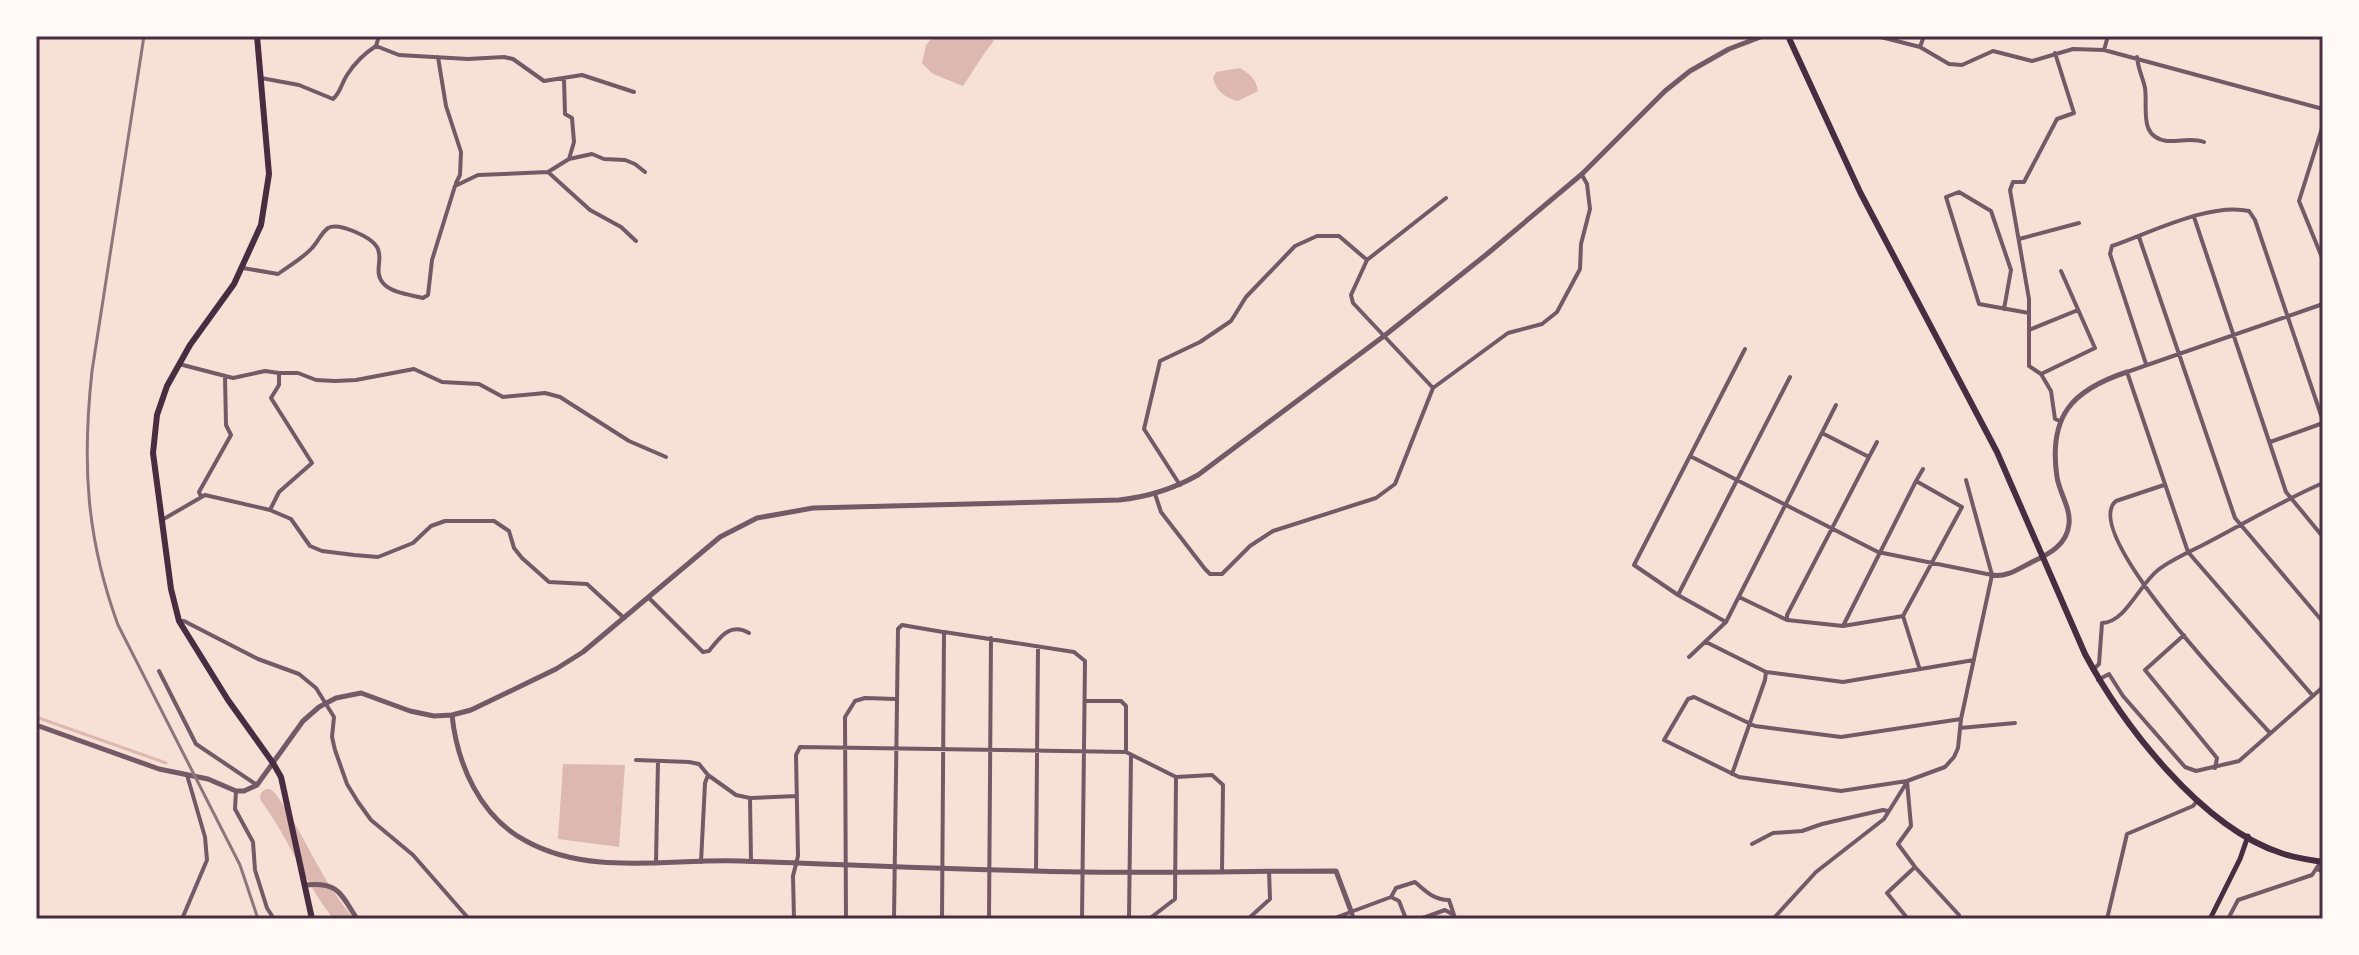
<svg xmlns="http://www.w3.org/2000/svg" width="2359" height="955" font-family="Ubuntu,sans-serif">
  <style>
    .water { fill: #dcb8b0 }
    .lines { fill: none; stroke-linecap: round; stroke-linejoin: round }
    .stream { stroke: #dcb8b0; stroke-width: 3 }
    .river { stroke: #dcb8b0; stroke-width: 16 }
    .minor { stroke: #755966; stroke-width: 4 }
    .tertiary { stroke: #755966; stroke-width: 5 }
    .secondary { stroke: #4a2c40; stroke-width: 5 }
    .primary { stroke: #4a2c40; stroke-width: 6 }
    .trunk { stroke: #4a2c40; stroke-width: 6 }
    .rail { stroke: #8f747c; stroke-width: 3 }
    .neatline { fill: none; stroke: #4a2c40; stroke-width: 3 }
  </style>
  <rect width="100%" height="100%" fill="#f7e1d7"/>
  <path class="water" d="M934,36h53l7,5c-12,14 -20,29 -31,45l-30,-12 -11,-11 4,-18z
    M1240,68c10,6 16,11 18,23l-20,10c-13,-3 -22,-10 -25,-23l3,-6z
    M563,764l62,1 -6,82 -61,-8z"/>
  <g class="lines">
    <path class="stream" d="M36,717l130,46"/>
    <path class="river" d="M268,797c29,38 44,85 76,122"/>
    <path class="minor" d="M1877,36l43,11 29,17 13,1 31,-14 39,10 41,-12 31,1 219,59
      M376,46l23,9 69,4 36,-2 9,2 31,22 38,-6 52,17
      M1920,47l4,-11
      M2104,50l4,-14
      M2055,53l19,60 -17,6 -33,63h-11l-3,8 19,109v67l12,8 54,-26 -34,-77
      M438,57l8,49 15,46 -1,23 -4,8
      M2137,57c1,12 6,21 8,31 3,20 -7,49 22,53 13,1 24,-4 37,1
      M261,78l38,7 34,14c8,-7 8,-15 14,-24 7,-11 18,-22 29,-29l3,-10
      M564,79l1,35 7,4 2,24 -5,17
      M2323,125l-24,76 24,59
      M548,172l42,38 31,17 15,14
      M2194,217l92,275 37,45
      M2139,237l96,281 88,104
      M2019,239l60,-16
      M1367,260l79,-62
      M243,268l35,6c11,-8 25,-16 34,-26 6,-6 9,-15 16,-20 11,-6 43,9 49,19 7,11 -4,25 6,36 8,10 28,12 40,15l5,-3 4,-35 23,-74 23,-11 70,-3 21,-13 23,-5 12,5 21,1 10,4 10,8
      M2004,309l7,-39 -20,-59 -32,-19 -13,5 33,107 50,9
      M2029,330l49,-20
      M179,364l54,14 32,-7 14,2v12l-8,13 41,65 -33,29 -9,18
      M2146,364l-36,-110 2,-8c38,-13 98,-44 137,-35l6,9 68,201
      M279,373h19l18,7 19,1 21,-1 58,-11 28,13 37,2 24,13 42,-4 15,4 69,44 37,16
      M2041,374l10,17 4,28 5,2
      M2270,442l53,-19
      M1690,456l55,-107
      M1869,457l8,-15
      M1916,481l7,-12
      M1180,485l-36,-56 16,-68 40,-19 31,-21 15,-24 49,-51 22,-10h22l28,24 -16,35 2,8 80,85
      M2164,485l-48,16c-38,31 128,203 154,232
      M1155,494l6,18 44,57 5,5h12l28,-28 23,-15 103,-33 19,-14 38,-96 75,-55 34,-9 15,-12 23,-43 1,-25 9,-35 -3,-25 -5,-9
      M201,496l-2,-4 32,-57 -5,-10 -1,-48
      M162,520l43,-25 65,15 21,9 19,27 12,5 32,4 24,2 35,-14 18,-17 14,-5h49l15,10 5,17 8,10 27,24 38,2 37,34
      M1678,595l112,-218
      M1739,597l48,23 56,6 60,-10 59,-109 -46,-26 -73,145
      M649,598l54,54 6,-1c11,-14 21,-29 40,-18
      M1903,616l16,51
      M1787,620v-5l82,-158 -47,-24
      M179,621h5l74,38 41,15 17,14 18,29 -2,20 3,13 12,34 11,18 13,18 42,35 56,64
      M1726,622l-48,-27 -44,-30 56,-109 188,96 114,23
      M2184,635l-39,35 72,88 -2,10
      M1706,642l60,30 77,10 131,-22
      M1689,657l37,-35 110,-217
      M2093,670l6,-6 3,-41c23,0 37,-38 56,-53 13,-10 29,-17 43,-24 41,-21 80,-45 122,-63
      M159,671l37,73 61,41
      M2098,680l11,-6 14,22 62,71 11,4 43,-10 84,-74
      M2313,696l-125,-144 -61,-180 196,-68
      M1086,701h35l5,5v46
      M1961,719l-120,18 -86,-11 -61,-29 -6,2 -24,41 75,37 102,14 66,-10 38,-14 9,-10 4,-9 3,-29 31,-144 -26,-95
      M1960,728l55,-5
      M636,760l53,2 10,2 9,11 28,20 14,3 47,-2
      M1732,774l33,-94 1,-8
      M1907,781l4,45 -13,18 17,23 44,48v4
      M236,791l-1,18 18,33 2,28 12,38 7,11
      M750,798l1,63
      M1752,844l21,-11 29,-2 20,-7 61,-14 5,1
      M656,862l2,-101
      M701,862l4,-79 3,-8
      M2321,862l-5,7 7,2
      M1036,870l2,-223
      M1391,897l5,-9 19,-6c10,9 19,18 34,18l5,15
      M1351,911l3,8
      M182,919l25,-59 -2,-23 -18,-62
      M794,919l-1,-43 5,-20 -2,-101 4,-8 326,5 50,25 36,-2 11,10 -1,86
      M846,919l-1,-202 10,-16 10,-3 30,1
      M894,919l4,-290 4,-4 41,7
      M942,919l2,-287 130,20 11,9 -3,258
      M989,919l2,-281
      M1129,919l2,-164
      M1149,919l26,-20 1,-122
      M1248,919l22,-20 -1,-28
      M1332,919l59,-22 8,4 7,18
      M1420,919l25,-9 9,5 1,4
      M1773,919l43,-47 68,-53 23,-37
      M1908,919l-21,-26 28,-26
      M2107,919l20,-85 66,-28 4,-5
      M2228,919l10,-19 74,-25 4,-6"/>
    <path class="tertiary" d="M1992,575c14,3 28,-7 40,-13 17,-8 35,-17 37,-38 2,-16 -10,-32 -12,-47 -9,-61 15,-87 70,-105
      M452,715c5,49 28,102 74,126 65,36 145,17 215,20 114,4 227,9 340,11 85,1 170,-1 255,-1l15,40
      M36,725l123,44 49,10 28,12h8l13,-6 46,-64 16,-14 17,-9 25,-5 49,18 24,5 18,-1 19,-5 85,-41 27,-17 137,-115 37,-19 56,-10 306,-8c29,-3 54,-11 79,-25l186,-139 103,-82 95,-80 83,-83 25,-20 39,-22 34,-13
      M306,885c33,-3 35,9 51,34"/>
    <path class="secondary" d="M2210,919l30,-60 8,-23"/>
    <path class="primary" d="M257,36l12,138 -8,51 -27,59 -44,61 -23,41 -10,29 -4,38 18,136 8,32 49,79 45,63 8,14 31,142"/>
    <path class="trunk" d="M1788,36l72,156 137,260 88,202c38,71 116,173 196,199 13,5 28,7 42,9"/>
    <path class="rail" d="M144,36l-52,335c-10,93 -6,166 26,254l122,240 18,54"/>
  </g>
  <rect width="2359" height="955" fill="none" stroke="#fffaf5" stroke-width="76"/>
  <rect x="38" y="38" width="2283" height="879" class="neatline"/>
</svg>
